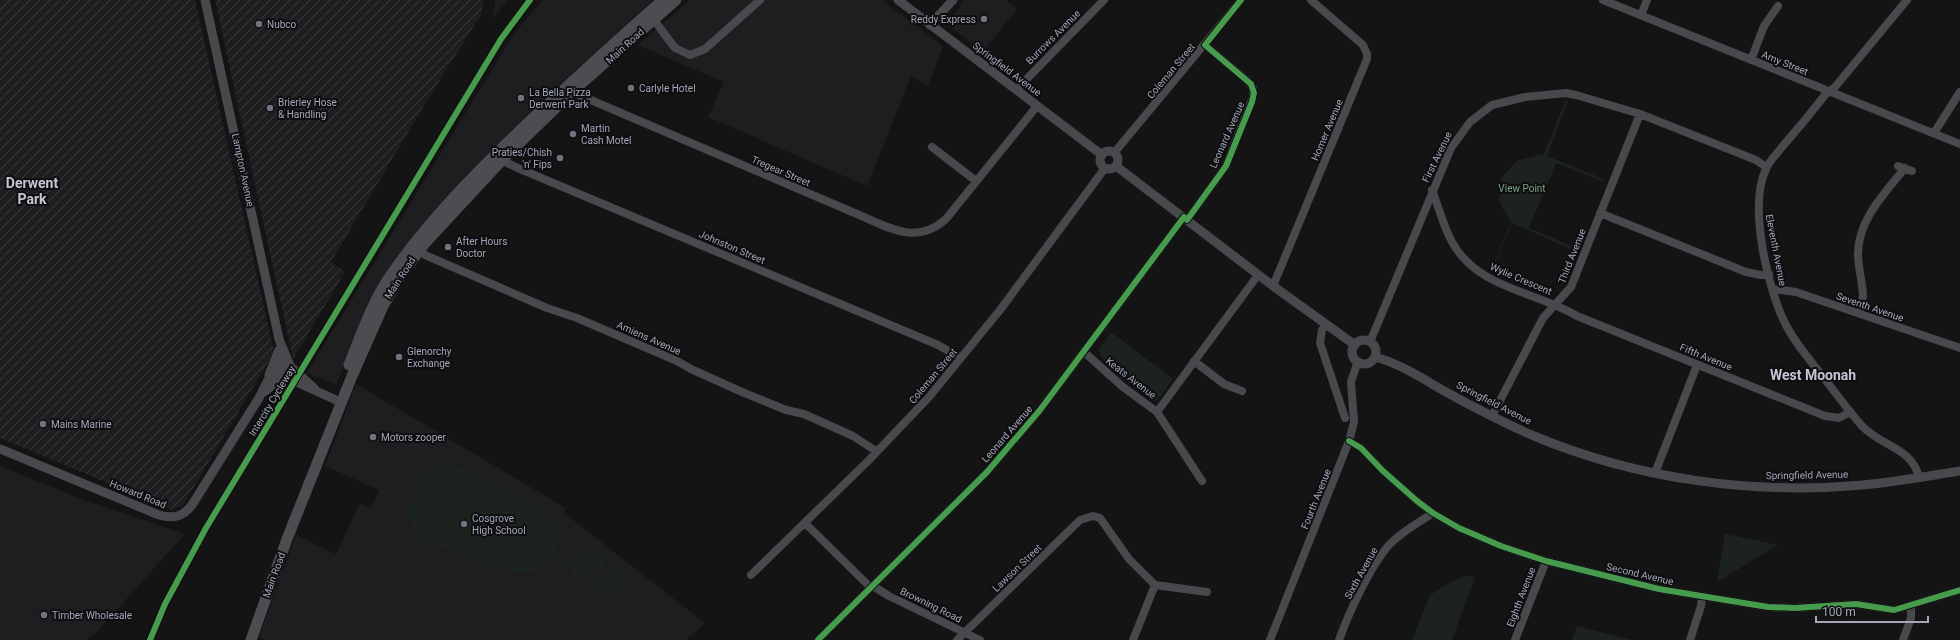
<svg xmlns="http://www.w3.org/2000/svg" width="1960" height="640" font-family="Roboto,sans-serif">
  <style>
    .built { fill: #1e1e20 }
    .industrial { fill: url(#industrial-furrows) }
    .green { fill: #1c231e }
    .lines { fill: none; stroke-linecap: round; stroke-linejoin: round }
    .minor { stroke: #47494d; stroke-width: 8 }
    .tertiary { stroke: #47494d; stroke-width: 9 }
    .secondary { stroke: #4b4d51; stroke-width: 11 }
    .cycleway-casing { stroke: #0e0e10; stroke-width: 8 }
    .cycleway { stroke: #469c4c; stroke-width: 6 }
    .poi-dot { fill: #71747e; stroke: #0e0e10; stroke-width: 1.5 }
    .labels { text-anchor: middle; dominant-baseline: central; stroke-width: 4; stroke-linejoin: round; paint-order: stroke }
    .poi-label { font-size: 10px; fill: #a3a7b7; stroke: #0e0e10; text-anchor: start }
    .street-label { font-size: 10px; fill: #a3a7b7; stroke: #0e0e10 }
    .park-label { font-size: 10px; fill: #78a480; stroke: #0e0e10 }
    .district-label { font-size: 14px; font-weight: bold; fill: #c4c6d2; stroke: #0e0e10 }
  </style>
  <defs>
    <pattern id="industrial-furrows" width="10" height="10" patternUnits="userSpaceOnUse"><rect width="10" height="10" fill="#1e1e20"/><path d="M-1 1l2-2M0 10L10 0M9 11l2-2" fill="none" stroke="#3c3c3e"/></pattern>
  </defs>
  <rect width="100%" height="100%" fill="#141414"/>
  <path class="built" d="M495,0h13l-15,18z
    M543,0h110l-94,85 -36,34 -111,119 -44,66 -32,81 -29,-12 206,-338z
    M690,0h192l61,46 -15,40 -17,-10 -44,110 -159,-69 16,-35 -86,-37z
    M964,0h42l11,9 -34,43 -35,-27z
    M356,384l210,124 -2,5 141,110 -19,17h-419l-8,-3 37,-102 40,19 24,-51 11,5 8,-18 -54,-24z
    M0,466l81,33 104,35 -89,99 -10,7h-86z"/>
  <path class="industrial" d="M0,0h195l79,352 -91,153 -11,5 -172,-72z
    M215,0h269l-3,15 -55,87 -95,160 14,10 -52,87z"/>
  <path class="green" d="M1565,101h3l-21,55 57,23 -1,3 -47,-19 -27,65 47,20 -3,2 -61,-27 -20,47h-1l20,-48 -12,-21 2,-23 17,-18 26,-6z
    M1111,332l62,47 -15,21 -4,1c-15,-11 -53,-33 -55,-52z
    M451,465c31,7 68,32 96,48 10,11 15,22 10,36 -15,39 -55,21 -82,10 -17,-6 -33,-11 -50,-17 -18,-18 -22,-33 -10,-55 5,-9 11,-16 20,-19 5,-2 11,-2 16,-3z
    M1725,534l53,11 -61,37z
    M601,551l5,17 -33,9 -5,-17z
    M622,568l5,16 -32,10 -5,-16z
    M1466,576l9,1 -23,63h-40l18,-45 26,-16z
    M1577,626l54,14h-59z"/>
  <g class="lines">
    <path class="minor" d="M1603,0l357,144
      M1907,0l-72,87 -10,8c-14,18 -28,35 -43,52 -5,7 -13,14 -16,22 -18,37 2,123 21,158 9,17 22,32 34,47 13,17 27,36 41,52 20,21 49,21 57,51
      M1641,15l6,-15
      M651,16l24,32 15,7 15,-6 55,-49
      M1751,60l13,-34 14,-20
      M571,88l8,7 278,119c31,13 59,32 89,5l91,-113
      M1017,89l87,-89
      M1934,133l26,-41
      M932,147l44,34
      M1114,153l127,-153
      M499,155l8,8 13,6 418,176 23,13
      M1898,166l14,5
      M1432,190c7,18 11,35 20,52 26,47 83,49 125,74l248,100 14,2 11,-6
      M1600,213l146,59 15,3 8,-1
      M1187,220l39,-54 27,-69v-9l-5,-7 -43,-36
      M415,247l10,8 122,53 30,10 100,43 14,8 51,23 44,18 18,4 49,22 23,15
      M1273,286l94,-227v-5l-4,-9 -52,-45
      M1773,289l23,3 164,56
      M1860,314c7,-22 -1,-36 -2,-58 -1,-35 26,-62 47,-88
      M1326,325l-4,5 -2,13 25,75
      M1370,342l81,-194 19,-26 22,-17 33,-8 41,-4 10,2 64,19 116,46 10,7
      M1084,352l39,35 34,25 45,69
      M1194,361l30,23 18,7
      M1157,412l101,-137
      M1492,416l51,-98 28,-31 69,-173
      M1349,441l12,7 22,23 34,30 16,12 26,15 42,18 45,15 113,28 109,18 27,1 61,-4 38,6 66,-20
      M1655,473l42,-108
      M805,523l66,65
      M751,575l117,-114 61,-64 71,-87 105,-142
      M1155,585l52,7
      M873,586l16,10 91,44
      M818,640l169,-168 53,-62 144,-193
      M957,640l123,-120 13,-4 7,2 29,41 26,26 -22,55
      M1270,640l79,-199 5,-19 -3,-40 7,-21
      M1339,640c10,-28 31,-73 50,-95 12,-13 29,-22 44,-32
      M1515,640l31,-79
      M1690,640l11,-34 1,-9
      M1903,640l8,-22v-12"/>
    <path class="tertiary" d="M205,0l74,339 11,27 25,23
      M898,0l204,155
      M930,25l23,-25
      M1100 160a9 9 0 1 1 18 0a9 9 0 1 1-18 0Z
      M1116,166l157,120 82,59
      M1352 352a12 12 0 1 1 24 0a12 12 0 1 1-24 0Z
      M1375,357c26,7 48,22 71,35 29,16 58,31 88,44 103,43 218,59 329,49 32,-3 65,-9 97,-14
      M281,362l5,11 6,7 44,20
      M269,375l10,-25
      M264,392l20,-16 5,-8
      M0,449l159,66c14,4 24,2 33,-10l67,-107 10,-20 9,-9 12,-3"/>
    <path class="secondary" d="M349,365c12,-30 23,-63 42,-90 40,-58 91,-108 142,-157 43,-40 86,-80 130,-118
      M251,640l36,-101 65,-163 31,-70 20,-34 23,-30 77,-83 70,-68 103,-91"/>
    <defs>
      <path id="cycleway" d="M1349,441l12,7 22,23 34,30 16,12 26,15 42,18 45,15 113,28 109,18 27,1 61,-4 38,6 66,-20
        M150,640l15,-36 41,-76 295,-489 29,-39
        M818,640l169,-168 53,-62 144,-193 3,3 39,-54 26,-64 2,-9 -3,-9 -46,-39 36,-45"/>
    </defs>
    <use href="#cycleway" class="cycleway-casing"/>
    <use href="#cycleway" class="cycleway"/>
  </g>
  <g class="poi-dot">
    <circle cx="984" cy="19" r="4"/>
    <circle cx="259" cy="24" r="4"/>
    <circle cx="631" cy="88" r="4"/>
    <circle cx="521" cy="98" r="4"/>
    <circle cx="270" cy="108" r="4"/>
    <circle cx="573" cy="134" r="4"/>
    <circle cx="560" cy="158" r="4"/>
    <circle cx="448" cy="247" r="4"/>
    <circle cx="399" cy="357" r="4"/>
    <circle cx="43" cy="424" r="4"/>
    <circle cx="373" cy="437" r="4"/>
    <circle cx="464" cy="524" r="4"/>
    <circle cx="44" cy="615" r="4"/>
  </g>
  <g class="labels">
    <g class="poi-label">
      <text x="976" y="19" text-anchor="end">Reddy Express</text>
      <text x="267" y="24">Nubco</text>
      <text x="639" y="88">Carlyle Hotel</text>
      <text x="529" y="92">La Bella Pizza<tspan x="529" dy="12">Derwent Park</tspan></text>
      <text x="278" y="102">Brierley Hose<tspan x="278" dy="12">&amp; Handling</tspan></text>
      <text x="581" y="128">Martin<tspan x="581" dy="12">Cash Motel</tspan></text>
      <text x="552" y="152" text-anchor="end">Praties/Chish<tspan x="552" dy="12">'n' Fips</tspan></text>
      <text x="456" y="241">After Hours<tspan x="456" dy="12">Doctor</tspan></text>
      <text x="407" y="351">Glenorchy<tspan x="407" dy="12">Exchange</tspan></text>
      <text x="51" y="424">Mains Marine</text>
      <text x="381" y="437">Motors zooper</text>
      <text x="472" y="518">Cosgrove<tspan x="472" dy="12">High School</tspan></text>
      <text x="52" y="615">Timber Wholesale</text>
    </g>
    <g class="street-label">
      <text transform="translate(1053 37) rotate(-45)">Burrows Avenue</text>
      <text transform="translate(625 46) rotate(-42)">Main Road</text>
      <text transform="translate(1785 63) rotate(22)">Amy Street</text>
      <text transform="translate(1007 69) rotate(37)">Springfield Avenue</text>
      <text transform="translate(1171 71) rotate(-50)">Coleman Street</text>
      <text transform="translate(1327 130) rotate(-67)">Homer Avenue</text>
      <text transform="translate(1227 135) rotate(-66)">Leonard Avenue</text>
      <text transform="translate(1437 157) rotate(-64)">First Avenue</text>
      <text transform="translate(243 170) rotate(78)">Lampton Avenue</text>
      <text transform="translate(781 171) rotate(23)">Tregear Street</text>
      <text transform="translate(732 247) rotate(23)">Johnston Street</text>
      <text transform="translate(1776 250) rotate(79)">Eleventh Avenue</text>
      <text transform="translate(1572 256) rotate(-68)">Third Avenue</text>
      <text transform="translate(400 278) rotate(-57)">Main Road</text>
      <text transform="translate(1521 279) rotate(23)">Wylie Crescent</text>
      <text transform="translate(1870 307) rotate(19)">Seventh Avenue</text>
      <text transform="translate(649 338) rotate(24)">Amiens Avenue</text>
      <text transform="translate(1706 357) rotate(22)">Fifth Avenue</text>
      <text transform="translate(933 376) rotate(-50)">Coleman Street</text>
      <text transform="translate(1131 378) rotate(38)">Keats Avenue</text>
      <text transform="translate(272 401) rotate(-59)">Intercity Cycleway</text>
      <text transform="translate(1494 403) rotate(27)">Springfield Avenue</text>
      <text transform="translate(1007 434) rotate(-49)">Leonard Avenue</text>
      <text transform="translate(1807 475) rotate(-1)">Springfield Avenue</text>
      <text transform="translate(138 494) rotate(22)">Howard Road</text>
      <text transform="translate(1316 499) rotate(-68)">Fourth Avenue</text>
      <text transform="translate(1017 568) rotate(-44)">Lawson Street</text>
      <text transform="translate(1361 573) rotate(-61)">Sixth Avenue</text>
      <text transform="translate(1640 574) rotate(13)">Second Avenue</text>
      <text transform="translate(274 575) rotate(-70)">Main Road</text>
      <text transform="translate(1521 597) rotate(-69)">Eighth Avenue</text>
      <text transform="translate(931 605) rotate(26)">Browning Road</text>
    </g>
    <g class="park-label">
      <text x="1522" y="188">View Point</text>
    </g>
    <g class="district-label">
      <text x="32" y="183">Derwent<tspan x="32" dy="16">Park</tspan></text>
      <text x="1813" y="375">West Moonah</text>
    </g>
  </g>
  <path d="M1816 616v6h112v-6" fill="none" stroke="#a3a7b7" stroke-width="2"/>
  <text x="1822" y="616" font-size="12" fill="#a3a7b7" stroke="#0e0e10" stroke-width="3" paint-order="stroke">100 m</text>
</svg>
